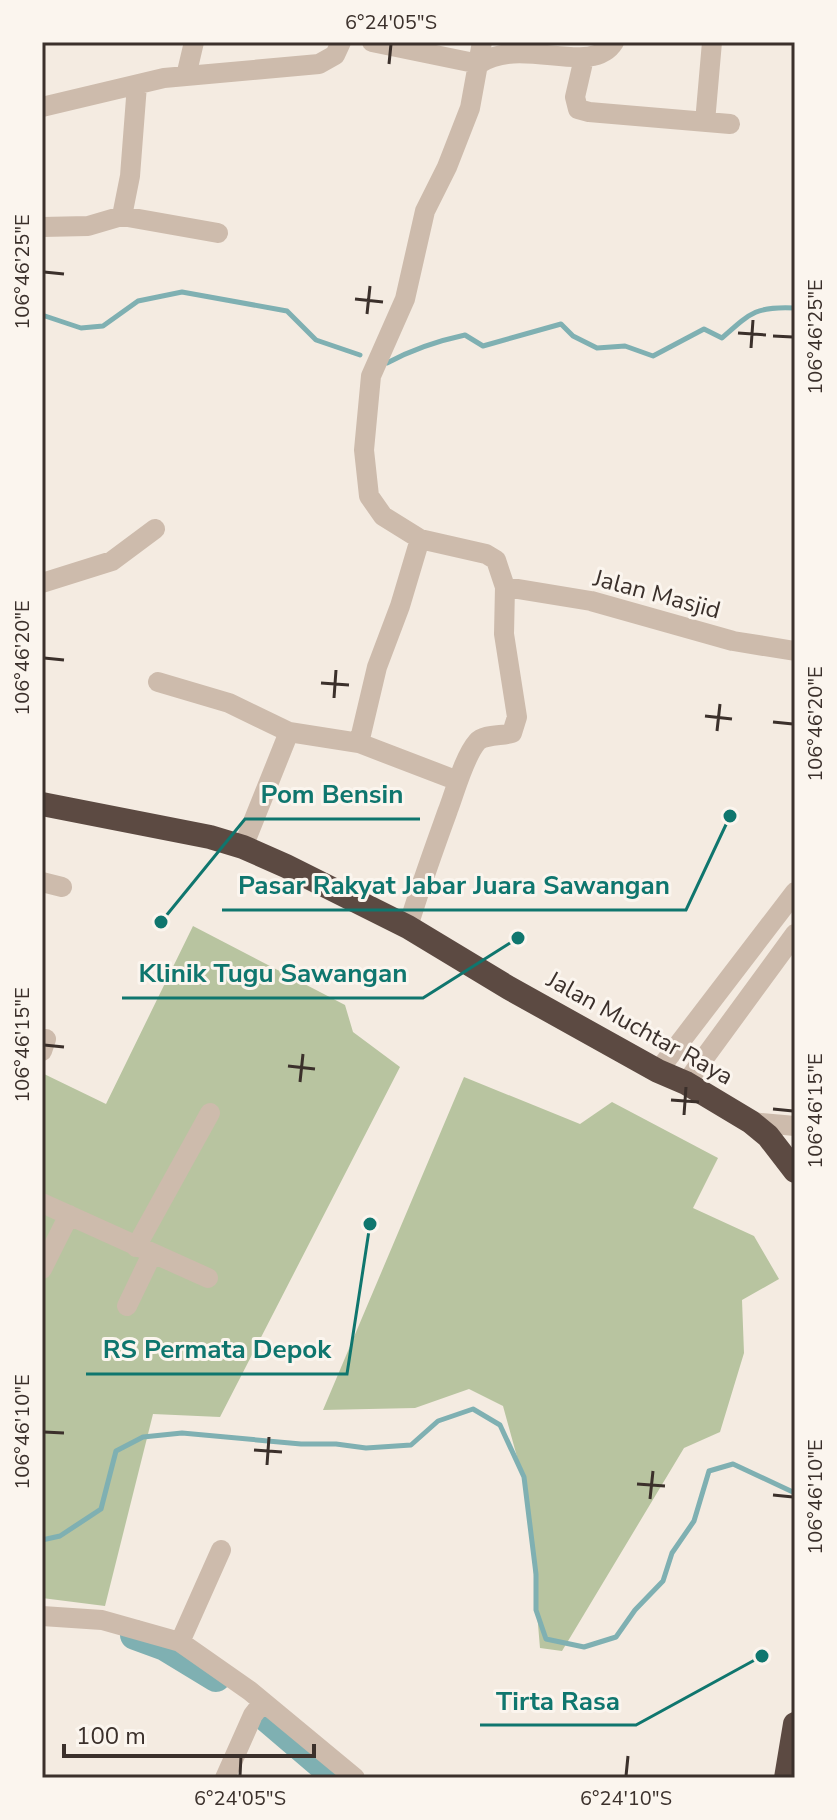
<svg xmlns="http://www.w3.org/2000/svg" width="837" height="1820" font-family="'Nunito Sans',sans-serif">
  <style>
    .green { fill: #b8c4a0 }
    .lines { fill: none; stroke-linecap: round; stroke-linejoin: round }
    .stream { stroke: #7fb0b2; stroke-width: 5 }
    .river { stroke: #7fb0b2; stroke-width: 30 }
    .minor { stroke: #cdbbac; stroke-width: 20 }
    .highway { stroke: #5c4a42; stroke-width: 24 }
    .ticks { fill: none; stroke: #3b302b; stroke-width: 3 }
    .labels { text-anchor: middle; dominant-baseline: central; stroke-width: 6; stroke-linejoin: round; paint-order: stroke }
    .street-label { font-size: 24px; fill: #3b302b; stroke: #fbf5ee }
    .leader { fill: none; stroke: #0f766e; stroke-width: 3 }
    .callout-dot { fill: #0f766e; stroke: #fbf5ee; stroke-width: 3 }
    .callout-label { font-size: 26px; text-anchor: middle; font-weight: bold; fill: #0f766e; stroke: #fbf5ee; stroke-width: 6; stroke-linejoin: round; paint-order: stroke }
    .neatline { fill: none; stroke: #3b302b; stroke-width: 3 }
    .ticks-label { font-size: 20px; text-anchor: middle; fill: #3b302b }
  </style>
  <rect width="100%" height="100%" fill="#f4ebe1"/>
  <path class="green" d="M193,926l152,79 8,27 47,35 -180,350 -67,-3 -48,192 -63,-8v-525l64,31z
    M464,1077l116,47 32,-22 106,56 -25,50 61,28 25,43 -37,21 2,53 -24,79 -36,16 -122,203 -22,-3 -13,-155 -24,-87 -34,-17 -54,19 -92,2z"/>
  <g class="lines">
    <path class="stream" d="M42,315l39,13 22,-2 35,-25 44,-9 105,19 29,29 44,15
      M387,363c26,-14 50,-22 78,-28l18,11 78,-22 12,12 24,12 28,-2 28,10 51,-27 18,9c28,-25 34,-32 73,-30
      M42,1540l18,-4 41,-27 15,-58 27,-14 39,-4 119,11h35l30,4 45,-3 27,-24 35,-12 27,16 24,52 12,97v36l10,29 38,8 32,-10 19,-27 28,-29 9,-28 22,-32 15,-50 24,-7 62,29"/>
    <path class="river" d="M135,1635l30,11 51,31
      M263,1714l75,64"/>
    <path class="minor" d="M372,42l107,22c42,-29 113,14 135,-22
      M584,58l-9,39 3,12 11,3 141,12
      M186,76l8,-34
      M42,107l122,-29 155,-14 16,-9 6,-13
      M705,122l7,-80
      M122,216l8,-40 7,-91
      M42,227l46,-1 34,-10 96,17
      M42,583l70,-22 43,-32
      M505,587l86,14 142,40 62,10
      M158,682l71,21 60,29 70,11 99,38
      M359,743l18,-76 23,-61 20,-67
      M243,847l46,-115
      M42,882l20,5
      M408,927c12,-40 26,-78 40,-117 7,-18 16,-53 29,-68 7,-8 25,-6 35,-9l5,-16 -13,-83 1,-47 -9,-27 -10,-6 -66,-15 -37,-23 -14,-20 -5,-46 7,-74 34,-77 20,-88 22,-44 23,-59 12,-66
      M42,1051l4,-12
      M658,1071l137,-179
      M686,1083l109,-149
      M751,1122l44,4
      M42,1203l166,75
      M136,1247l74,-134
      M42,1269l27,-54
      M127,1306l25,-52
      M42,1616l60,4 78,22 70,49 105,87
      M180,1642l41,-92
      M225,1778l28,-63 10,-13"/>
    <path class="highway" d="M42,804l168,33 33,10 43,19 122,61 101,61 149,83 28,12 65,39 17,14 27,35
      M786,1778l9,-54"/>
  </g>
  <path class="ticks" d="M389,64l2,-20M44,272l20,2M355,299l28,3M367,314l3,-28M738,333l28,2M773,336l20,1M751,348l2,-28M44,658l20,2M321,683l28,2M334,698l2,-28M705,716l27,3M773,722l20,2M717,731l3,-27M44,1045l20,2M288,1066l27,3M300,1082l3,-28M671,1100l28,2M773,1109l20,2M684,1115l2,-28M44,1432l20,1M254,1450l28,2M267,1465l2,-28M637,1484l28,2M773,1495l20,2M650,1499l3,-28M240,1776l1,-20M626,1776l2,-20"/>
  <g class="labels">
    <g class="street-label">
      <text transform="translate(657 594) rotate(15)">Jalan Masjid</text>
      <text transform="translate(640 1028) rotate(29)">Jalan Muchtar Raya</text>
    </g>
  </g>
  <path class="leader" d="M161 922L245 819H420M730 816L686 910H222M518 938L423 998H122M370 1224L347 1374H86M762 1656L636 1725H480"/>
  <g class="callout-dot">
    <circle cx="161" cy="922" r="8"/>
    <circle cx="730" cy="816" r="8"/>
    <circle cx="518" cy="938" r="8"/>
    <circle cx="370" cy="1224" r="8"/>
    <circle cx="762" cy="1656" r="8"/>
  </g>
  <g class="callout-label">
    <text x="332" y="803">Pom Bensin</text>
    <text x="454" y="894">Pasar Rakyat Jabar Juara Sawangan</text>
    <text x="273" y="982">Klinik Tugu Sawangan</text>
    <text x="217" y="1358">RS Permata Depok</text>
    <text x="558" y="1710">Tirta Rasa</text>
  </g>
  <rect width="837" height="1820" fill="none" stroke="#fbf5ee" stroke-width="88"/>
  <path d="M64 1744v12h250v-12" fill="none" stroke="#3b302b" stroke-width="4"/>
  <text x="76" y="1744" font-size="24" fill="#3b302b" stroke="#fbf5ee" stroke-width="6" paint-order="stroke">100 m</text>
  <rect x="44" y="44" width="749" height="1732" class="neatline"/>
  <g class="ticks-label">
    <text x="391" y="29">6°24'05"S</text>
    <text transform="translate(22 272) rotate(-90)" y="7">106°46'25"E</text>
    <text transform="translate(815 337) rotate(-90)" y="7">106°46'25"E</text>
    <text transform="translate(22 658) rotate(-90)" y="7">106°46'20"E</text>
    <text transform="translate(815 724) rotate(-90)" y="7">106°46'20"E</text>
    <text transform="translate(22 1045) rotate(-90)" y="7">106°46'15"E</text>
    <text transform="translate(815 1111) rotate(-90)" y="7">106°46'15"E</text>
    <text transform="translate(22 1432) rotate(-90)" y="7">106°46'10"E</text>
    <text transform="translate(815 1497) rotate(-90)" y="7">106°46'10"E</text>
    <text x="240" y="1805">6°24'05"S</text>
    <text x="626" y="1805">6°24'10"S</text>
  </g>
</svg>
